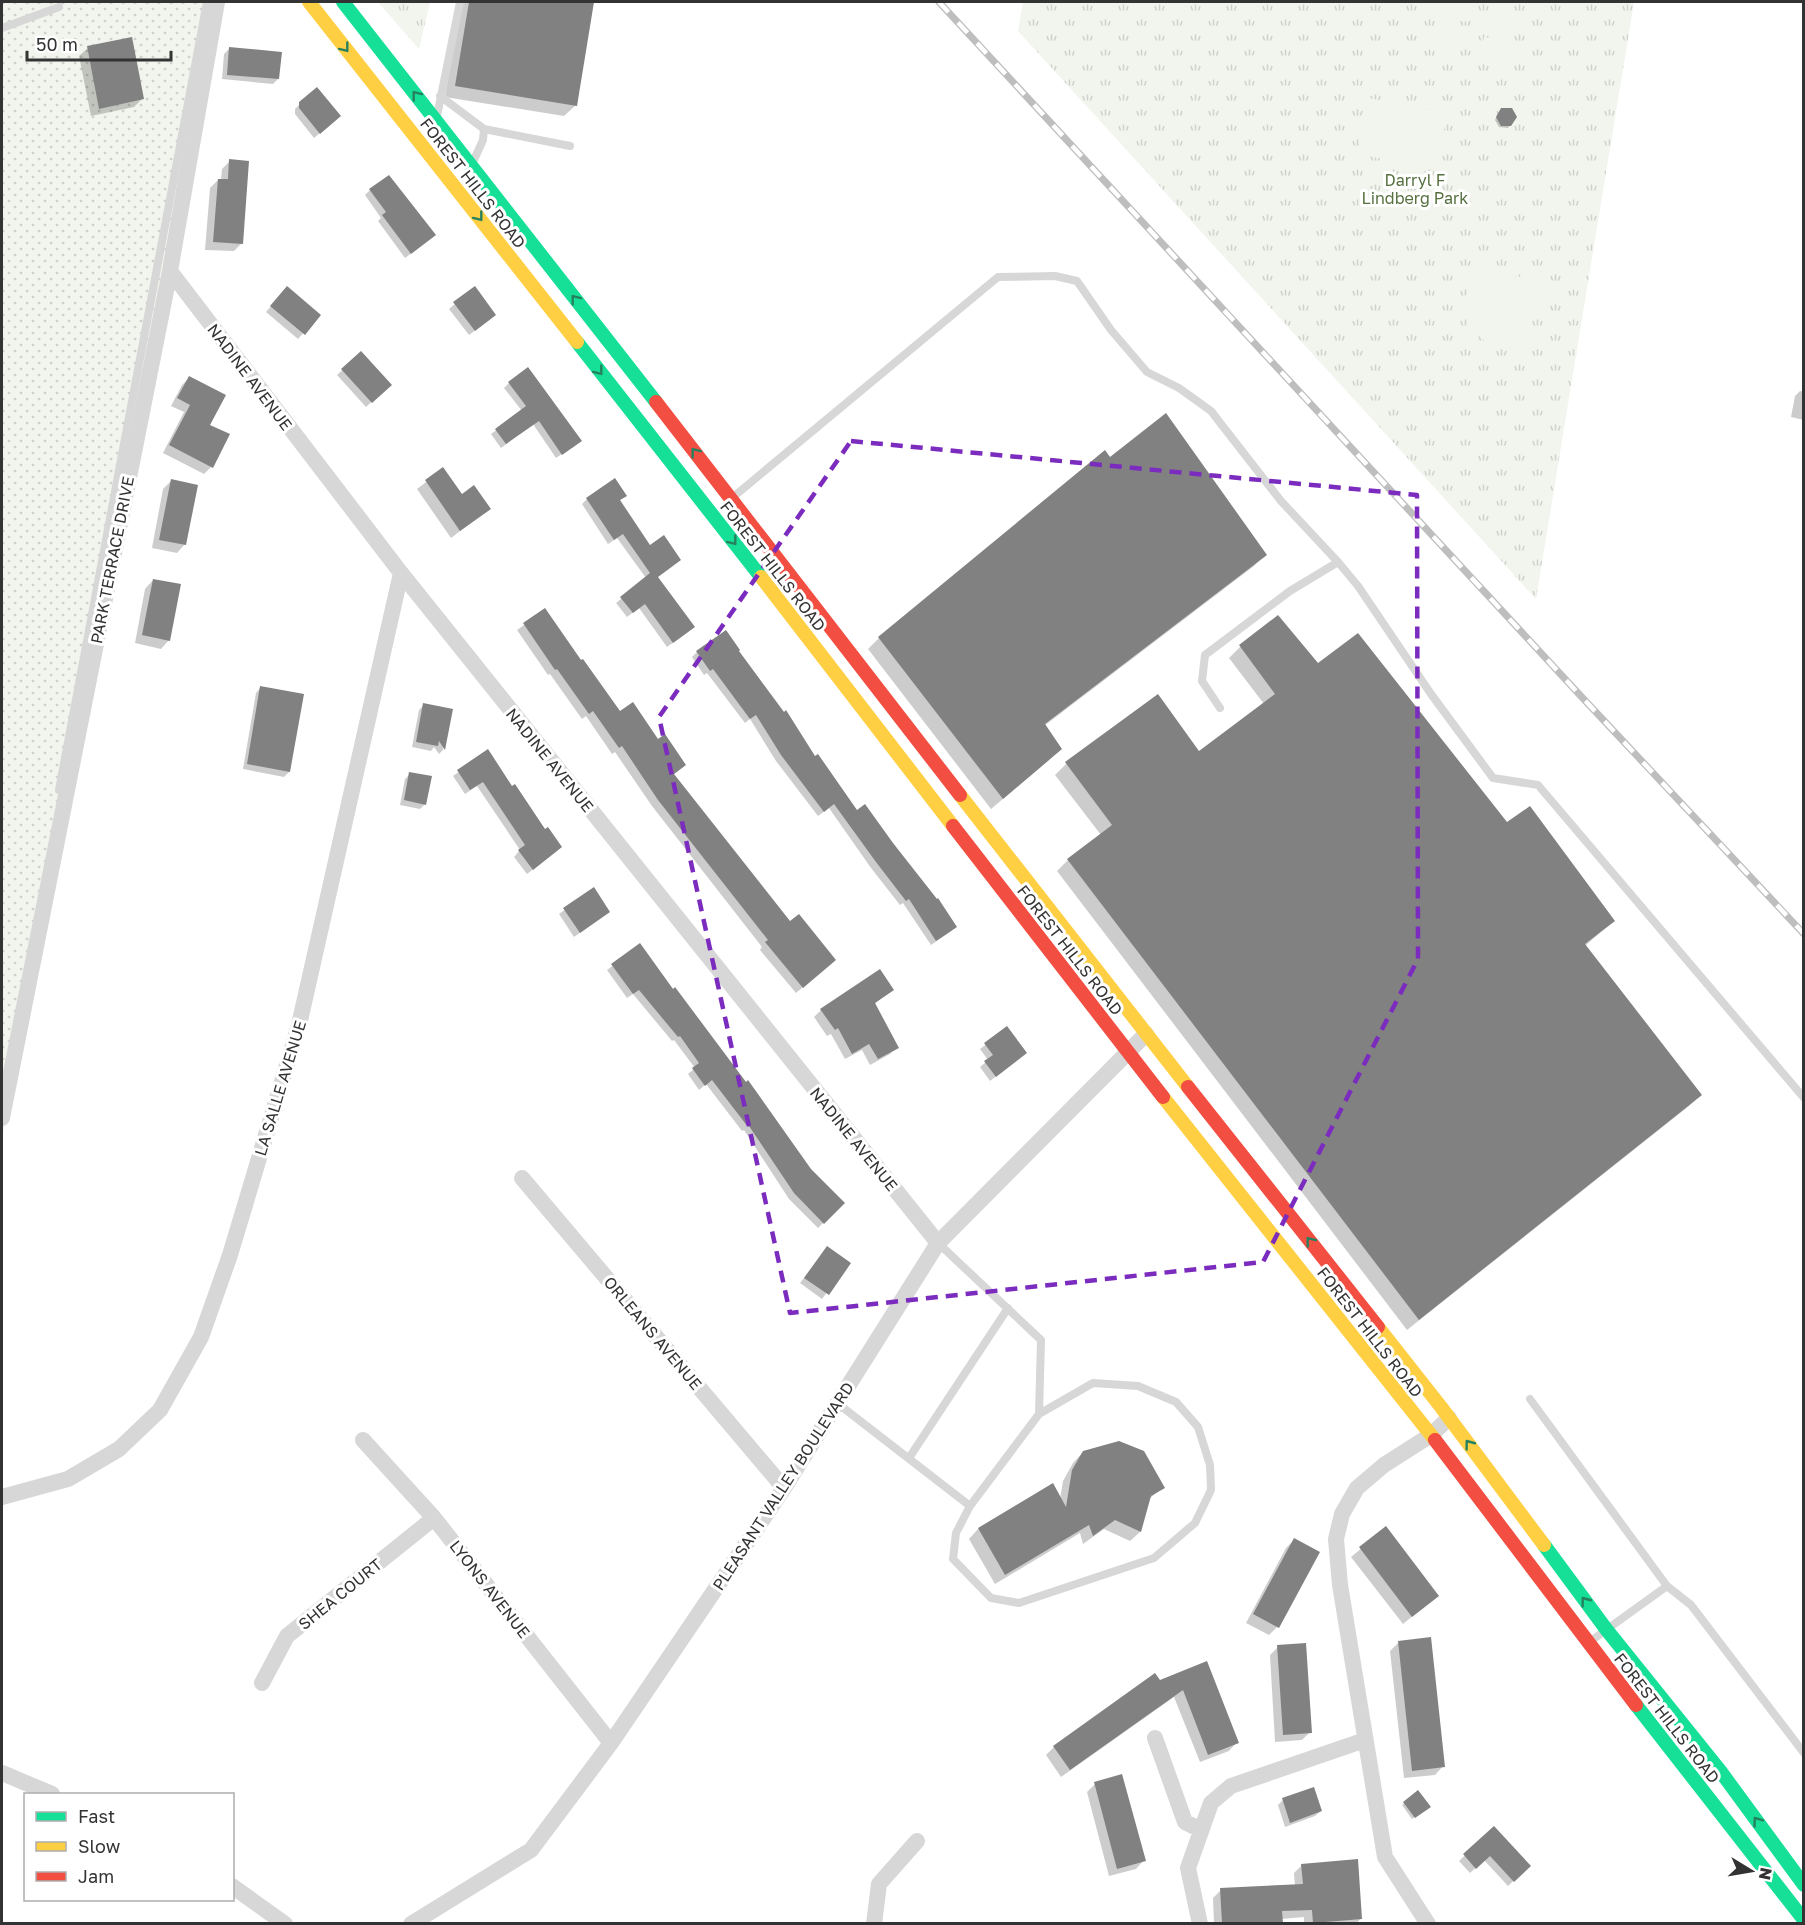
<svg xmlns="http://www.w3.org/2000/svg" width="1805" height="1925" font-family="'Golos Text',sans-serif">
  <style>
    .grass { fill: url(#grass-dots) }
    .park { fill: url(#park-tufts) }
    .garden { fill: #f1f5ed }
    .shadow { fill: #0003 }
    .building { fill: #818181 }
    .lines { fill: none; stroke-linecap: round; stroke-linejoin: round }
    .lane { stroke: #d7d7d7; stroke-width: 8 }
    .street { stroke: #d7d7d7; stroke-width: 16 }
    .fast { stroke: #16e098; stroke-width: 14 }
    .slow { stroke: #ffcf43; stroke-width: 14 }
    .jam { stroke: #f24e42; stroke-width: 14 }
    .rail-casing { stroke: #bebebe; stroke-width: 7 }
    .rail { stroke: #fff; stroke-width: 4.5; stroke-dasharray: 14; stroke-linecap: butt }
    .oneway { stroke: #268160 }
    .marked { fill: none; stroke: #7b2cbf; stroke-width: 4.5; stroke-dasharray: 12 8; stroke-linejoin: round }
    .labels { text-anchor: middle; dominant-baseline: central; stroke-width: 6; stroke-linejoin: round; paint-order: stroke }
    .park-label { font-size: 16px; fill: #56703f; stroke: #fff }
    .street-label { font-size: 16px; fill: #333; stroke: #fff }
  </style>
  <defs>
    <pattern id="grass-dots" width="8" height="8" patternUnits="userSpaceOnUse" patternTransform="scale(1.5)"><rect width="8" height="8" fill="#f1f5ed"/><path d="M2 2h.1M6 6h.1" fill="none" stroke="#cfd2cc" stroke-width="1.8" stroke-linecap="round"/></pattern>
    <pattern id="park-tufts" width="24" height="20" patternUnits="userSpaceOnUse" patternTransform="scale(1.5)"><rect width="24" height="20" fill="#f1f5ed"/><path d="M3 7l-1-3M5 7V3M7 7l1-3M15 17l-1-3M17 17v-4M19 17l1-3" fill="none" stroke="#cfd2cc"/></pattern>
  </defs>
  <rect width="100%" height="100%" fill="#fff"/>
  <path class="grass" d="M2,2h210l-210,1135z"/>
  <path class="park" d="M378,2h52l-11,47z
    M1023,2h611l-98,597 -518,-568z"/>
  <path class="garden" d="M1433,2h22l17,3 -4,17 -37,-7z
    M1489,8l38,7 -3,17 -38,-7z
    M1428,26l38,8 -3,17 -38,-8z
    M1484,37l37,7 -3,17 -38,-7z
    M1369,98l78,15 -10,56 -79,-15z
    M1535,267l15,23 -16,14 -10,38 -31,5 -25,-19 -4,-29 15,-28 40,6z"/>
  <path class="shadow" d="M460,2h132l-16,103 -12,11 -119,-19z
    M88,48l54,51 -8,8 -43,9 -12,-60z
    M230,48l48,31 -5,5 -51,-5 2,-25z
    M300,104l34,17 -20,17 -19,-24v-5z
    M1499,112l11,13 -2,3 -9,-1 -4,-7z
    M230,161l12,82 -8,8 -29,-1 5,-62 8,-8h3l1,-11z
    M370,190l59,50 -24,18 -27,-37 3,-3 -16,-23z
    M474,288l15,32 -20,15 -20,-26z
    M282,293l37,22 -21,24 -32,-27z
    M361,353l28,32 -23,22 -29,-32z
    M189,378l19,47 3,42 -7,7 -41,-21 21,-41 -13,-6 11,-21z
    M509,383l66,62 -19,13 -23,-34 -32,24 -10,-14 31,-23 -18,-23z
    M1800,391l4,1v28l-13,-3 4,-21z
    M1110,459l155,95 -11,12 -210,160 5,34 -58,49 -123,-160 11,-11z
    M443,469l18,27 28,13 -38,29 -34,-49z
    M171,481l14,63 -8,9 -25,-5 11,-59z
    M625,496l-6,5 31,46 7,30 31,55 -21,15 -28,-39 -12,9 -11,-14 30,-25 -29,-40 -9,6 -26,-40 5,-5z
    M153,580l16,60 -8,9 -26,-6 10,-54z
    M545,610l74,103 38,28 28,24 -12,10 117,148 38,43 -32,27 -36,-43 2,-3 -110,-141 -37,-54 -3,2 -26,-38 -4,3 -32,-45 -2,1 -31,-45z
    M1240,647l77,18 296,256 -28,25 115,149 -11,11 -282,224 -350,-459 11,-11 33,-25 -46,-60 11,-11 92,-68 40,57 66,-49 -35,-46z
    M737,651l77,107 43,54 99,115 -6,5 -19,13 -28,-42 -3,2 -29,-37 -42,-60 -11,8 -42,-55 -26,-42 -5,4 -38,-50 -3,2 -12,-18 5,-5z
    M261,687l28,85 -5,5 -41,-8 13,-76z
    M424,705l27,5 -8,40 -4,4 -5,-7 -3,4 -19,-4 7,-37z
    M488,751l67,101 -28,22 -13,-17 6,-7 -43,-64 -12,8 -12,-18z
    M410,774l15,30 -5,5 -20,-4 5,-26z
    M593,889l15,23 -34,25 -15,-23z
    M640,946l170,224 33,33 -25,25 -29,-29 -45,-69 -2,1 -36,-47 -7,6 -11,-16 7,-6 -21,-28 -2,1 -39,-47 -6,4 -20,-28z
    M892,990l-18,14 23,43 -7,7 -20,11 -8,-15 -17,9 -14,-25 -4,2 -13,-19 7,-7z
    M1007,1028l13,30 -30,23 -10,-14 8,-7 -8,-11z
    M827,1248l22,15 -27,36 -22,-16z
    M1083,1452l80,35 -15,13 -8,32 -10,9 -26,-12 -21,15 -3,-11 -85,51 -26,-45 9,-10 74,-44 8,14 3,-18 10,-18z
    M1386,1528l51,68 -34,28 -52,-67z
    M1294,1540l24,13 -41,74 -8,8 -23,-12 40,-75z
    M1399,1642l44,124 -8,9 -31,3 -14,-127z
    M1278,1647l32,85 -8,8 -27,2 -5,-87z
    M1206,1663l31,79 -8,9 -29,11 -26,-65 -113,80 -15,-22 8,-8 105,-66z
    M1095,1784l49,76 -8,9 -27,7 -22,-84z
    M1418,1792l9,17 -15,10 -10,-14z
    M1283,1800l38,11 -6,5 -30,11 -7,-22z
    M1494,1828l35,38 -21,20 -24,-26 -14,13 -11,-12z
    M1302,1865l59,53 -5,6h-52v-7l-23,2 1,5h-68l-1,-26 8,-8 74,-4 -1,-13z"/>
  <path class="building" d="M469,2h125l-17,104 -122,-20z
    M132,37l12,62 -45,10 -12,-63z
    M229,47l53,5 -3,27 -52,-4z
    M317,87l24,29 -21,18 -21,-26v-6z
    M1501,108h11l5,9 -6,9h-10l-5,-9z
    M229,159l20,2 -6,83 -30,-2 5,-63h10z
    M389,175l47,60 -25,19 -29,-39 4,-3 -17,-23z
    M287,286l34,29 -16,20 -35,-29z
    M475,286l21,29 -21,16 -22,-29z
    M361,351l31,34 -20,18 -31,-34z
    M528,367l54,74 -20,14 -23,-34 -33,23 -11,-15 31,-23 -18,-24z
    M189,376l37,19 -16,30 20,9 -17,34 -44,-23 21,-40 -13,-7z
    M1166,413l101,142 -222,169 17,25 -59,50 -125,-162 227,-187 5,7z
    M443,467l19,27 12,-9 17,24 -31,22 -35,-51z
    M615,478l12,18 -7,4 30,45 14,-10 17,25 -23,17 37,50 -22,16 -28,-39 -12,9 -13,-16 30,-24 -27,-39 -9,6 -28,-42z
    M171,479l27,6 -12,60 -27,-5z
    M153,579l28,5 -11,57 -28,-6z
    M545,608l36,52 2,-1 37,52 13,-9 25,37 7,-5 21,31 -12,9 116,147 9,-7 37,46 -33,28 -38,-46 3,-2 -110,-140 -36,-54 -3,2 -26,-37 -4,3 -32,-45 -2,1 -32,-47z
    M1278,615l40,48 40,-30 149,189 23,-16 85,115 -30,23 117,151 -283,225 -352,-461 45,-34 -47,-63 93,-68 41,57 76,-57 -36,-49z
    M726,630l14,20 -1,1 45,61 2,-2 29,46 3,-2 39,56 8,-6 28,39 44,56 1,-1 19,29 -21,14 -27,-42 -3,2 -30,-39 -42,-58 -10,8 -43,-57 -25,-40 -6,4 -37,-50 -3,2 -14,-20z
    M260,686l44,8 -14,78 -43,-8z
    M423,703l30,6 -8,41 -6,-9 -1,5 -22,-4z
    M488,749l24,37 3,-2 30,45 3,-2 14,20 -29,23 -15,-20 7,-5 -42,-63 -13,8 -13,-20z
    M409,772l23,4 -6,29 -22,-5z
    M594,887l16,25 -30,21 -17,-25z
    M640,943l33,46 2,-2 71,95 2,-2 63,89 34,34 -21,21 -30,-31 -45,-67 -1,1 -36,-47 -7,6 -13,-18 7,-5 -19,-27 -2,1 -39,-47 -6,4 -22,-30z
    M880,969l14,21 -19,13 24,45 -21,11 -9,-15 -17,10 -14,-26 -3,2 -15,-21z
    M1007,1026l20,27 -31,24 -12,-16 9,-6 -9,-12z
    M827,1246l24,17 -22,32 -25,-17z
    M1119,1441l25,10 21,37 -14,8 -10,36 -26,-12 -22,16 -4,-11 -84,50 -27,-47 75,-45 13,24 6,-37 11,-19z
    M1386,1526l53,70 -27,21 -53,-70z
    M1294,1538l26,14 -41,76 -26,-14z
    M1431,1637l14,130 -33,4 -14,-130z
    M1306,1643l6,90 -29,2 -6,-90z
    M1207,1661l32,82 -31,12 -25,-65 -113,80 -17,-24 102,-73 5,7z
    M1122,1774l24,87 -29,8 -23,-87z
    M1314,1787l8,24 -32,12 -8,-25z
    M1418,1790l13,17 -16,11 -12,-16z
    M1494,1826l37,40 -17,16 -24,-26 -14,13 -13,-15z
    M1358,1859l4,60 -49,4 -1,-13 -30,1 1,12h-61l-2,-35 83,-4 -2,-20z"/>
  <g class="lines">
    <path class="lane" d="M2,28l57,-21
      M440,96l44,33 -1,11 -10,22
      M437,116l23,-114
      M484,129l86,17
      M732,498l266,-221 57,-1 22,5 34,49 36,42 32,16 32,23 70,90 57,61
      M1220,708l-18,-27 3,-26 85,-64 48,-29 20,24 73,108 62,84 45,7 266,313
      M59,790l148,-788
      M938,1243l103,97 -2,74
      M1093,1383l45,3 38,16 22,25 12,38 1,25 -16,33 -41,35 -135,45 -28,-5 -38,-39 3,-26 14,-27 69,-92z
      M1530,1399l137,187 -79,57
      M837,1403l133,103
      M909,1458l99,-150
      M1667,1586l24,19 113,148"/>
    <path class="street" d="M170,271l231,302 537,670
      M2,1118l168,-847 47,-269
      M522,1178l262,310
      M363,1440l71,78 177,225
      M2,1497l66,-18 51,-30 41,-39 41,-73 29,-82 69,-230 102,-452
      M262,1683l25,-47 147,-118
      M1155,1738l30,84 16,8
      M2,1773l50,21
      M232,1886l53,38
      M411,1924l120,-74 80,-107 173,-255 154,-245 208,-209
      M874,1924l5,-40 38,-43
      M1200,1924l-12,-56 23,-65 20,-17 134,-46
      M1428,1924l-43,-67 -45,-272 -4,-46 6,-25 15,-26 27,-23 47,-30 18,-17"/>
    <path class="fast" d="M343,2l313,400
      M577,342l184,235
      M1544,1545l62,84 115,143 83,113
      M1636,1705l168,215"/>
    <path class="slow" d="M309,2l268,340
      M761,577l192,249
      M960,795l228,292
      M1163,1097l272,343
      M1378,1327l63,80 103,138"/>
    <path class="jam" d="M656,402l304,393
      M953,826l210,271
      M1188,1087l190,240
      M1435,1440l201,265"/>
    <defs>
      <path id="rail" d="M939,2l639,691 226,241"/>
    </defs>
    <use href="#rail" class="rail-casing"/>
    <use href="#rail" class="rail"/>
  </g>
  <defs><path id="oneway-chevron" d="M-2-3.5L2.5 0L-2 3.5" fill="none" stroke-width="1.6" stroke-linecap="round" stroke-linejoin="round" transform="scale(1.5)"/></defs>
  <g class="oneway">
    <use href="#oneway-chevron" transform="translate(345 48) rotate(52)"/>
    <use href="#oneway-chevron" transform="translate(416 95) rotate(-128)"/>
    <use href="#oneway-chevron" transform="translate(479 217) rotate(52)"/>
    <use href="#oneway-chevron" transform="translate(575 299) rotate(-128)"/>
    <use href="#oneway-chevron" transform="translate(599 371) rotate(52)"/>
    <use href="#oneway-chevron" transform="translate(695 452) rotate(-128)"/>
    <use href="#oneway-chevron" transform="translate(733 541) rotate(52)"/>
    <use href="#oneway-chevron" transform="translate(1310 1241) rotate(-128)"/>
    <use href="#oneway-chevron" transform="translate(1469 1444) rotate(-127)"/>
    <use href="#oneway-chevron" transform="translate(1585 1601) rotate(-127)"/>
    <use href="#oneway-chevron" transform="translate(1757 1821) rotate(-126)"/>
  </g>
  <path class="marked" d="M851,441l566,54 1,464 -155,303 -473,51 -131,-596z"/>
  <g class="labels">
    <g class="park-label">
      <text x="1415" y="180">Darryl F<tspan x="1415" dy="18">Lindberg Park</tspan></text>
    </g>
    <g class="street-label">
      <text transform="translate(473 183) rotate(52)">FOREST HILLS ROAD</text>
      <text transform="translate(250 377) rotate(53)">NADINE AVENUE</text>
      <text transform="translate(112 560) rotate(-79)">PARK TERRACE DRIVE</text>
      <text transform="translate(773 566) rotate(52)">FOREST HILLS ROAD</text>
      <text transform="translate(550 760) rotate(51)">NADINE AVENUE</text>
      <text transform="translate(1070 950) rotate(52)">FOREST HILLS ROAD</text>
      <text transform="translate(280 1088) rotate(-73)">LA SALLE AVENUE</text>
      <text transform="translate(854 1139) rotate(51)">NADINE AVENUE</text>
      <text transform="translate(1370 1332) rotate(52)">FOREST HILLS ROAD</text>
      <text transform="translate(653 1333) rotate(50)">ORLEANS AVENUE</text>
      <text transform="translate(783 1486) rotate(-57)">PLEASANT VALLEY BOULEVARD</text>
      <text transform="translate(490 1589) rotate(52)">LYONS AVENUE</text>
      <text transform="translate(340 1594) rotate(-39)">SHEA COURT</text>
      <text transform="translate(1667 1718) rotate(52)">FOREST HILLS ROAD</text>
    </g>
  </g>
  <rect width="1805" height="1925" fill="none" stroke="#333333" stroke-width="6"/>
  <rect x="24" y="1793" width="210" height="108" fill="#ffffff" stroke="#adadad" stroke-width="1.5"/>
  <rect x="36" y="1812" width="30" height="9" fill="#16e098" stroke="#adadad" stroke-width="1.5"/>
  <text x="78" y="1823" font-size="18" fill="#333333">Fast</text>
  <rect x="36" y="1842" width="30" height="9" fill="#ffcf43" stroke="#adadad" stroke-width="1.5"/>
  <text x="78" y="1853" font-size="18" fill="#333333">Slow</text>
  <rect x="36" y="1872" width="30" height="9" fill="#f24e42" stroke="#adadad" stroke-width="1.5"/>
  <text x="78" y="1883" font-size="18" fill="#333333">Jam</text>
  <g transform="translate(1751 1871) rotate(101)" stroke="#ffffff" stroke-width="4.5" paint-order="stroke">
  <path d="M0-4.5L10 22L0 15L-10 22Z" fill="#333333"/>
  <text y="-9" font-size="16" font-weight="bold" text-anchor="middle" fill="#333333">N</text>
  </g>
  <path d="M27 51v9h144v-9" fill="none" stroke="#333333" stroke-width="3"/>
  <text x="36" y="51" font-size="18" fill="#333333" stroke="#ffffff" stroke-width="4.5" paint-order="stroke">50 m</text>
</svg>
